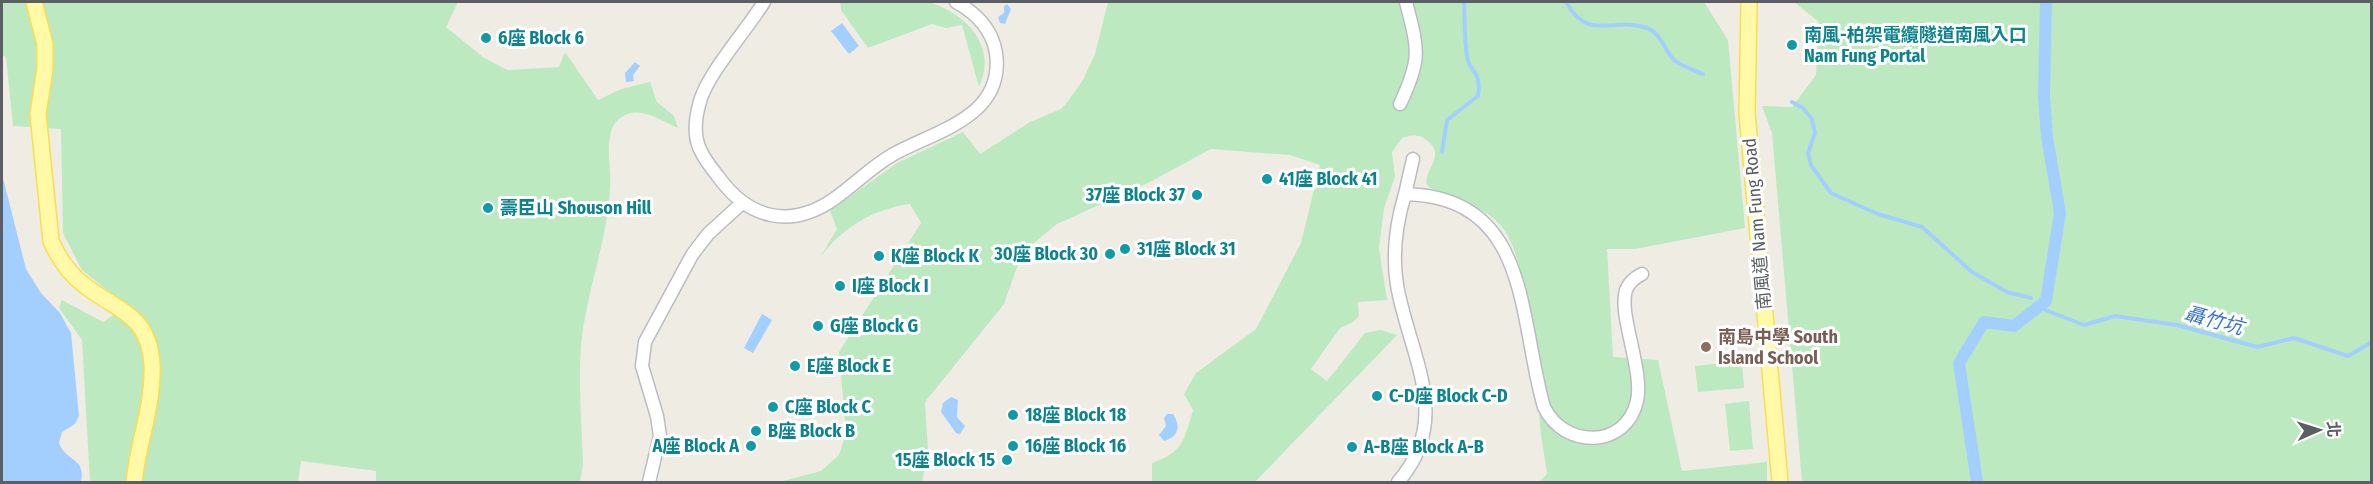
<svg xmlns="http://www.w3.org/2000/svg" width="2373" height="484" font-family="'Fira Sans Condensed','Noto Sans TC',sans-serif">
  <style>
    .green { fill: #bde9c1 }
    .water { fill: #a3cfff }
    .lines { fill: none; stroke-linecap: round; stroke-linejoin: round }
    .stream { stroke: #a3cfff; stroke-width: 4 }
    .canal { stroke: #a3cfff; stroke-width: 12 }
    .minor-casing { stroke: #bbbcc3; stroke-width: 15 }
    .major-casing { stroke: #fddc4d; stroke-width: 18 }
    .minor { stroke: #fff; stroke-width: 12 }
    .major { stroke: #fff9a8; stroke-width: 15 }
    .culture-dot { fill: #0f9aa8; stroke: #fff; stroke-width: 2 }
    .education-dot { fill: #8d6e63; stroke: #fff; stroke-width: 2 }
    .labels { text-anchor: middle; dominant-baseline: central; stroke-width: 6; stroke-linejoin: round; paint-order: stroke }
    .culture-label { font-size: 18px; font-weight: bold; fill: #0d838f; stroke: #fff; text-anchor: start }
    .street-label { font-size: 18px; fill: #5b5e65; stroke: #fff }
    .education-label { font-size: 18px; font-weight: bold; fill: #785e54; stroke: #fff; text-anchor: start }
    .water-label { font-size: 20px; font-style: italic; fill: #3b75cd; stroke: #fff }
  </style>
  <rect width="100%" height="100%" fill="#efede3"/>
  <path class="green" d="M2,2h456l-12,25 37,30 24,13 52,-3 6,-15 33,48 23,-11 29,-7 7,20 17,14 4,12c-18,-8 -40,-25 -59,-9 -17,14 -7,50 -9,70 -3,54 -24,103 -29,157 -3,39 1,80 2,119l-3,17h-204v-11l-75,-10 -3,21h-208l-8,-142 -23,-32 3,-8 41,22 24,-16 -45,-36 -19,-37 -2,-104 -48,-3 -7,-69 -4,-2z
    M840,2c19,-1 72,-2 88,0 38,11 70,44 51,85l-17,-62 -16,3 -14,-4 -64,24 -27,-38z
    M1108,2h596l24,38 17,188 -110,21h-28l6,108 45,3 24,111 85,-9v20h-228l8,-8c-2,-17 -6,-34 -7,-50 -5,-49 -9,-160 -38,-197 -22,-27 -54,-24 -75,-42 -5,-15 22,-30 -2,-46 -7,-5 -15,-4 -23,-1l-10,14 3,25 -11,31 -5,40 8,52 -29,2 1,14 -6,6 -13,6 -29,41 16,12 38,-48 16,-3 16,5 -142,147h-103v-19c30,-10 33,-24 41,-53l-9,-16 12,-21 60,-44 45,-86 19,-78 -30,-10 -79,-6 -63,34 -91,41 -35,29 -18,51 -79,98 3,49 -6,31h-143l42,-11 18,-16 7,-22 -7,-81 82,-129 -11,-19c-37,5 -66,23 -89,52l16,-27 -7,-18 67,-48 66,-31 17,22 50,-32 31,-13 7,-8 15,-21 12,-26z
    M1794,2h577v480h-569l-30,-349 -10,-27 30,1 24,-32 3,-53z
    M1742,361l2,27 -46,4 -3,-26z
    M1749,401l4,48 -23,2 -5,-47z"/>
  <path class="water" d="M1007,4l4,5 -6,15 -5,-1 -2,-6 6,-4v-7z
    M842,23l17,23 -10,8 -18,-23z
    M635,62l5,4 -7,9 1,6 -8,1 -1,-9z
    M2,174l24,95 15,24 19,20 11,20 8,83 -4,8 -13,8 -3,11c7,19 27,14 22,39h-79z
    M762,314l10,6 -19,33 -9,-5z
    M951,397l7,3 -1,17 8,9 -5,8 -4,-1 -15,-21 2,-9z
    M1167,414h6c8,12 6,23 -9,27l-5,-6 7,-9 -2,-8z"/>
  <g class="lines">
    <path class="stream" d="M1566,2c23,41 47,14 81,26 14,5 17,22 27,32 7,6 20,10 29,14
      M1792,102l11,6 9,11 3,14 -7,20 3,12 20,28 47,21 44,13 50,45 35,20 24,6
      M1442,152l5,-32 31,-24c4,-27 -9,-23 -11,-40 -3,-18 -2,-37 -3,-54
      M2045,310l39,15 31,-9 62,9 80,22 37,-9 54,18 24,-14"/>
    <path class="canal" d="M1977,482l-18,-119 25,-41 30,4 32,-25 14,-88 -13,-76 -3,-40 2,-95"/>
    <defs>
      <path id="minor" d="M764,2c-17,28 -59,74 -65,103 -9,35 0,47 21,74 30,40 71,50 114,20 20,-14 36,-31 58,-44 42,-24 113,-37 104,-102 -4,-24 -20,-40 -40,-51
        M1400,104c22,-46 18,-55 6,-102
        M1405,194l8,-35
        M649,482l11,-46 -3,-20 -15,-50 3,-24 47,-87 16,-21 34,-31
        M1398,482c56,-64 11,-127 -1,-197 -5,-31 -1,-61 8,-91 126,3 113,123 139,213 20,42 82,42 93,-6 7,-31 -19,-86 -11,-111 3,-8 8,-12 16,-16"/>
      <path id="major" d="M34,2l11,42v25l-7,45 13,127c8,18 17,32 33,44 33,26 65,29 68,79 2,40 -14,79 -18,118
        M1749,2l-2,111 33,369"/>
    </defs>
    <use href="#minor" class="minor-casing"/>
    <use href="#major" class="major-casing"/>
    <use href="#minor" class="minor"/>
    <use href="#major" class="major"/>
  </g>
  <g class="culture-dot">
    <circle cx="486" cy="38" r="6"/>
    <circle cx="1792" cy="45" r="6"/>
    <circle cx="1267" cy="179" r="6"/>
    <circle cx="1197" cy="195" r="6"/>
    <circle cx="488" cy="208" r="6"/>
    <circle cx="1125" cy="249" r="6"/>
    <circle cx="1110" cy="254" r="6"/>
    <circle cx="879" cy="256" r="6"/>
    <circle cx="840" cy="286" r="6"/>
    <circle cx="818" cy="326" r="6"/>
    <circle cx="795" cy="366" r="6"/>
    <circle cx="1377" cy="396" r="6"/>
    <circle cx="773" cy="407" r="6"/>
    <circle cx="1013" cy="415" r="6"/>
    <circle cx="756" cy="431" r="6"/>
    <circle cx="751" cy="446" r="6"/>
    <circle cx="1013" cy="446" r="6"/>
    <circle cx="1352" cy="447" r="6"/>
    <circle cx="1007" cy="460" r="6"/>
  </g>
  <circle class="education-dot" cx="1706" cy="347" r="6"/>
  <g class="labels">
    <g class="culture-label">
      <text x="1804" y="35">南風-柏架電纜隧道南風入口<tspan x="1804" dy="21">Nam Fung Portal</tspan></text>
      <text x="498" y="38">6座 Block 6</text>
      <text x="1279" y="179">41座 Block 41</text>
      <text x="1185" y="195" text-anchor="end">37座 Block 37</text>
      <text x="500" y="208">壽臣山 Shouson Hill</text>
      <text x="1137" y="249">31座 Block 31</text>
      <text x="1098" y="254" text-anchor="end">30座 Block 30</text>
      <text x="891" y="256">K座 Block K</text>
      <text x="852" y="286">I座 Block I</text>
      <text x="830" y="326">G座 Block G</text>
      <text x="807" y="366">E座 Block E</text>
      <text x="1389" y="396">C-D座 Block C-D</text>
      <text x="785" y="407">C座 Block C</text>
      <text x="1025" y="415">18座 Block 18</text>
      <text x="768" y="431">B座 Block B</text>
      <text x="739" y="446" text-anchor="end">A座 Block A</text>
      <text x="1025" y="446">16座 Block 16</text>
      <text x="1364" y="447">A-B座 Block A-B</text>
      <text x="995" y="460" text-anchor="end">15座 Block 15</text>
    </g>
    <g class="street-label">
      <text transform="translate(1757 224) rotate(-95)">南風道 Nam Fung Road</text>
    </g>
    <g class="education-label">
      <text x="1718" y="337">南島中學 South<tspan x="1718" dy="21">Island School</tspan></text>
    </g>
    <g class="water-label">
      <text transform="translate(2214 320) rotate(15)">聶竹坑</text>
    </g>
  </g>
  <rect width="2373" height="484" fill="none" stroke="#5b5e65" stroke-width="6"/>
  <g transform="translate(2319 430) rotate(87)" stroke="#ffffff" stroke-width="4.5" paint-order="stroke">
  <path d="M0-4.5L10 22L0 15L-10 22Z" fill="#5b5e65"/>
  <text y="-9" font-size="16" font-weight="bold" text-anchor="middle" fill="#5b5e65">北</text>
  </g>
</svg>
